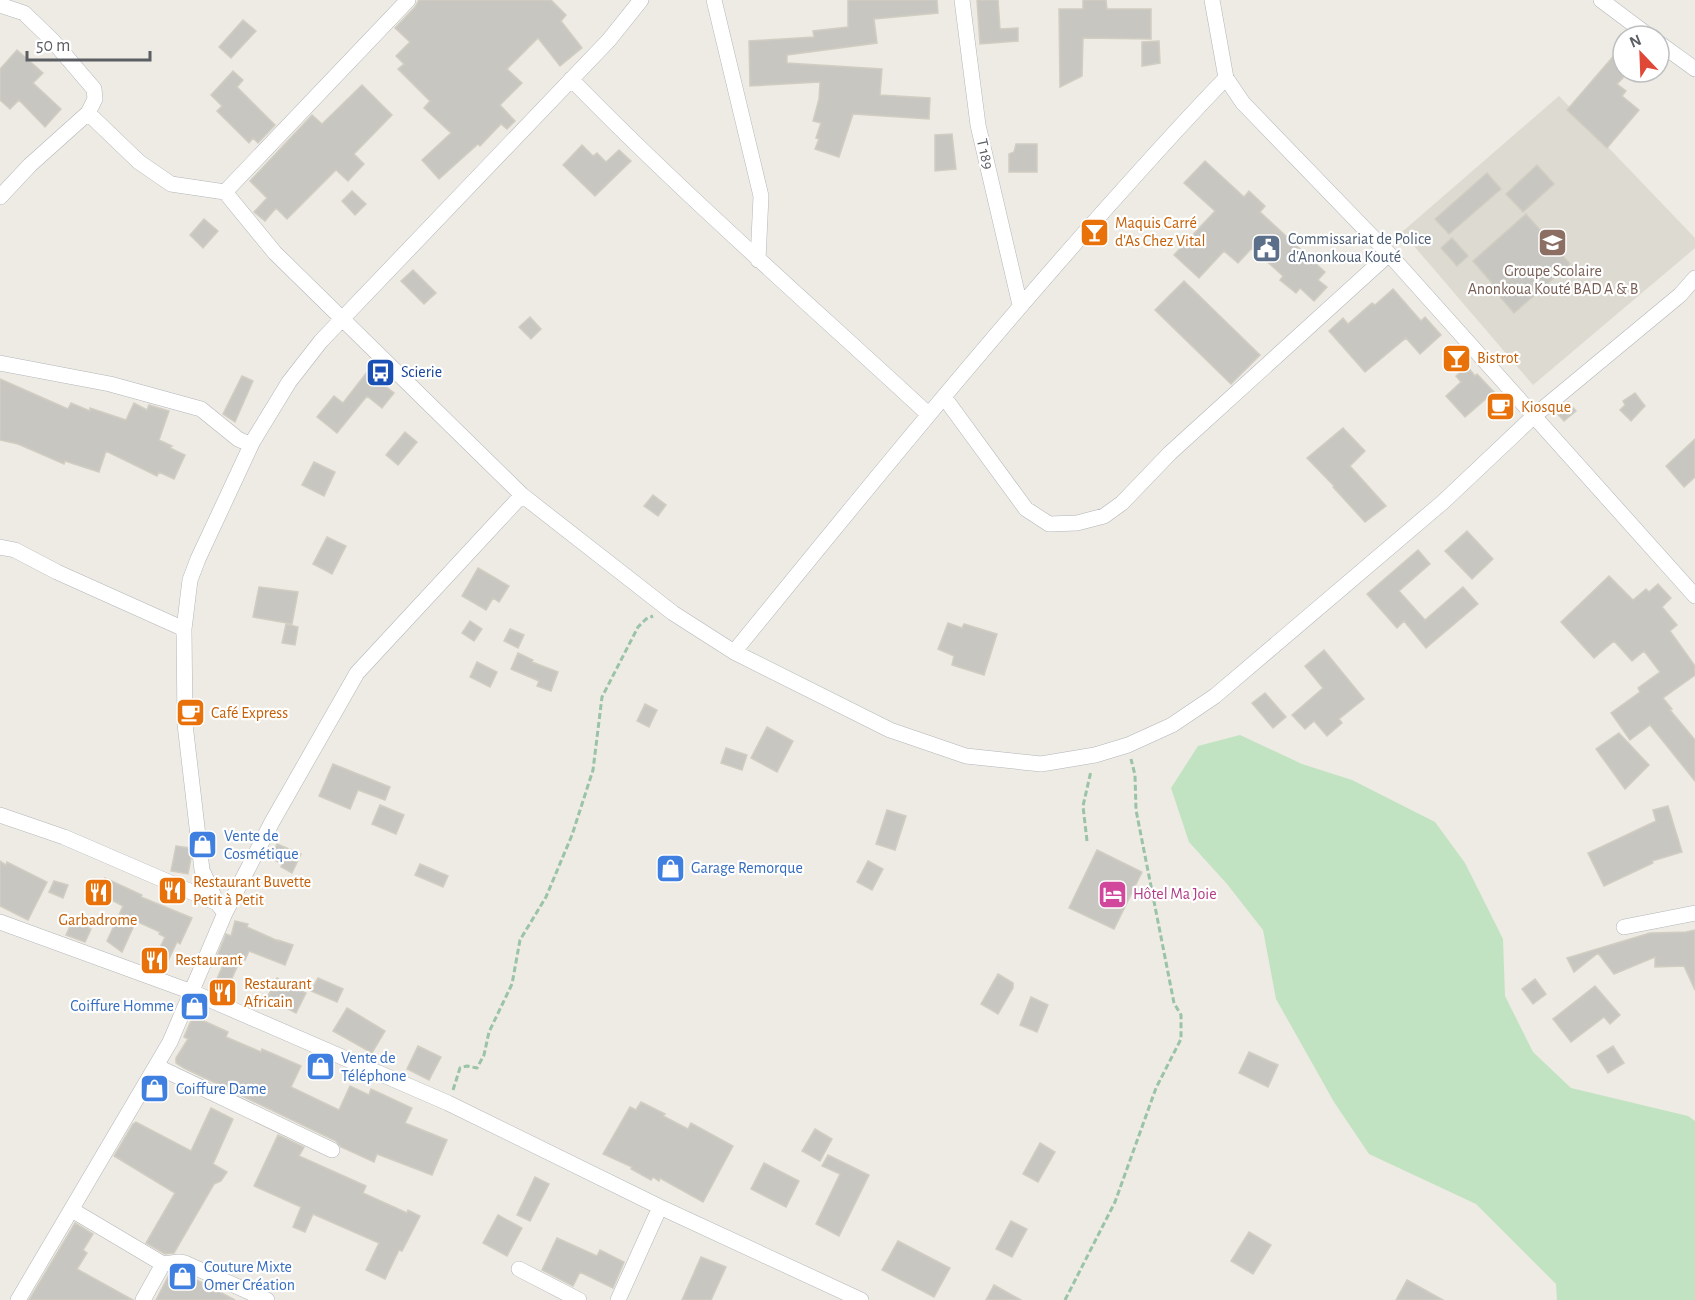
<svg xmlns="http://www.w3.org/2000/svg" width="1695" height="1300" font-family="'Alegreya Sans',sans-serif">
  <style>
    .education { fill: #dddad1 }
    .green { fill: #c1e3c1 }
    .building { fill: #c8c6c0; stroke: #d1cdc2; stroke-width: 1.5 }
    .lines { fill: none; stroke-linecap: round; stroke-linejoin: round }
    .minor-casing { stroke: #b3b5ba; stroke-width: 16 }
    .path { stroke: #9ac3a7; stroke-width: 3; stroke-dasharray: 6 3; stroke-linecap: butt }
    .minor { stroke: #fff; stroke-width: 15 }
    .labels { text-anchor: middle; dominant-baseline: central; stroke-width: 4.5; stroke-linejoin: round; paint-order: stroke }
    .street-label { font-size: 16px; fill: #5b5e63; stroke: #fff }
    .food-label { font-size: 16px; fill: #c56008; stroke: #fff; text-anchor: start }
    .service-label { font-size: 16px; fill: #4e5e75; stroke: #fff; text-anchor: start }
    .education-label { font-size: 16px; fill: #785e54; stroke: #fff }
    .transit-label { font-size: 16px; fill: #164399; stroke: #fff; text-anchor: start }
    .shop-label { font-size: 16px; fill: #366cbe; stroke: #fff; text-anchor: start }
    .hotel-label { font-size: 16px; fill: #b23c85; stroke: #fff; text-anchor: start }
  </style>
  <rect width="100%" height="100%" fill="#edebe3"/>
  <path class="education" d="M1559,96l136,142v10l-162,137 -131,-153z"/>
  <path class="green" d="M1240,735l62,29 50,16 83,42 30,41 38,76 2,57 28,56 38,36 117,28 7,5v179h-138l-1,-16 -80,-80 -107,-50 -35,-52 -58,-103 -13,-69 -36,-46 -38,-42 -18,-54 27,-42z"/>
  <path class="building" d="M419,0h132l15,15 -5,6 21,27 -22,18 -22,-28 -31,31 15,14 -22,22 15,16 -8,8 -6,-5 -21,22 -2,-2 -39,35 -17,-19 29,-27 -27,-25 6,-7 -32,-32 6,-5 -8,-8 14,-14 -15,-14 20,-21z
    M848,0h89l1,13 -64,6 3,24 -90,12v8l95,6 -2,26 50,3 -1,21 -76,-5 -14,43 -24,-8 4,-10 -3,-1 5,-15 -8,-2 6,-22 1,-17 -70,4 -1,-45 65,-4 -1,-6 35,-4z
    M977,0h21l2,29 18,-1v13l-38,3z
    M1083,0h23l1,9h44v30l-68,-1 -1,38 -22,11 -1,-78h24z
    M243,20l13,11 -25,27 -12,-11z
    M1159,41l1,22 -18,3v-24z
    M1623,45v33l-6,6 9,7 -4,5 17,14 -32,38 -40,-38z
    M17,50l26,23 -10,10 28,26 -16,18 -26,-27 -9,9 -10,-9v-31z
    M233,71l10,9 -6,7 38,38 -17,18 -5,-5 -4,5 -32,-32 5,-5 -11,-11z
    M362,85l30,30 -38,39 10,10 -16,17 -12,-11 -49,49 -11,-11 -11,13 -11,-9 13,-14 -17,-17 62,-66 10,9z
    M952,134l4,35 -21,2v-36z
    M1016,144h21v28h-28v-18l5,-2z
    M582,145l11,11 4,-3 9,9 13,-12 12,11 -36,35 -32,-31z
    M1205,161l39,36 5,-6 16,15 -5,6 65,60 -7,8 9,7 -13,14 -14,-13 -4,5 -16,-13 3,-4 -31,-28 -14,15 -14,-12 -25,27 -25,-23 41,-44 -31,-28z
    M1537,165l17,19 -31,28 -17,-18z
    M1487,173l14,16 -52,45 -14,-15z
    M352,191l14,13 -11,11 -13,-14z
    M1526,214l44,50 -56,49 -19,-22 2,-2 -24,-28z
    M204,219l14,12 -15,17 -13,-13z
    M1452,238l16,18 -11,10 -16,-18z
    M413,270l23,23 -12,11 -23,-23z
    M1184,281l76,74 -29,29 -76,-74z
    M1393,289l28,32 4,-4 16,18 -21,19 -14,-16 -41,34 -36,-41 14,-13 5,6 24,-21 3,2z
    M530,317l11,12 -10,10 -12,-12z
    M1467,366l8,10 2,-2 17,18 -29,25 -19,-21 15,-14 -5,-6z
    M367,372l27,21 -12,15 -15,-12 -30,37 -20,-16 17,-21 9,7z
    M242,376l11,5 -18,41 -12,-8z
    M0,379l68,30 3,-6 19,8v-3l36,12 8,-17 13,7 2,-5 20,6 -10,29 13,6 -2,2 15,7 -11,24 -15,-7 -2,4 -51,-25 -7,21 -34,-11 -1,3 -46,-20 -18,-4z
    M1635,393l10,13 -14,15 -11,-11 5,-5 -2,-4z
    M1568,402l8,9 -12,10 -8,-9z
    M1343,428l22,23 -15,15 36,40 -21,16 -32,-35 1,-1 -27,-28z
    M405,432l12,10 -19,23 -12,-10z
    M1695,439v38l-11,10 -18,-21z
    M314,462l21,10 -11,24 -22,-11z
    M653,495l13,10 -8,11 -14,-10z
    M1467,531l26,28 -21,20 -27,-28z
    M327,537l19,9 -14,28 -19,-10z
    M1418,550l12,14 -31,27 26,29 38,-33 15,17 -52,44 -22,-27 -7,7 -30,-34z
    M478,568l31,18 -10,16 -6,-4 -7,12 -24,-14z
    M1609,576l24,24 13,-11 3,3 9,-8 13,14 -9,9 15,18 -7,6 25,35v9l-32,23 9,11 -2,1 25,30v41l-45,-56 -20,15 -19,-27 29,-21 -2,-4 22,-16 -16,-21 -12,10 -18,-20 -20,17 -33,-36z
    M259,587l39,5 -6,32 -39,-7z
    M470,621l12,8 -8,12 -12,-8z
    M948,623l14,5 2,-4 33,10 -13,41 -32,-10 2,-9 -16,-7z
    M286,624l12,3 -3,18 -13,-2z
    M510,629l14,6 -6,13 -14,-7z
    M1324,650l40,49 -25,20 3,4 -15,13 -13,-15 -9,8 -13,-14 31,-27 -18,-22z
    M518,653l15,7 -1,2 26,10 -7,19 -14,-5 2,-5 -28,-12z
    M477,662l20,10 -7,15 -20,-10z
    M1265,693l21,24 -13,11 -21,-25z
    M645,704l12,6 -8,17 -12,-6z
    M767,727l26,14 -16,31 -26,-14z
    M1619,733l30,32 -24,24 -29,-40z
    M726,748l21,7 -5,15 -21,-7z
    M333,764l57,23 -5,13 -27,-10 -8,19 -31,-13z
    M380,805l24,10 -8,19 -24,-10z
    M1668,806l14,46 -30,9 1,2 -49,23 -16,-33 68,-32 -3,-11z
    M887,810l19,6 -11,34 -19,-6z
    M277,844l24,10 -9,19 -11,-6 1,-3 -11,-6z
    M176,846l14,2 1,10 -3,16 -17,-3z
    M1097,850l45,22 -28,57 -45,-21z
    M0,861l6,4 1,-3 40,20 -19,38 -28,-14z
    M868,861l15,8 -11,21 -15,-8z
    M420,864l28,12 -5,11 -28,-12z
    M105,878l37,17 -1,2 51,21 -12,26 -3,-2 -11,23 -12,-5 11,-23 -6,-3 1,-2 -24,-11 -14,31 -15,-11 16,-35 -25,-13z
    M54,881l14,4 -5,13 -14,-6z
    M73,920l18,9 -6,13 -19,-7z
    M235,921l13,3 -1,3 31,14v-1l15,5 -8,20 -36,-14 -4,9 -4,-2 -12,27 2,1 -4,10 -15,-6 12,-27 -8,-4 10,-25 5,2z
    M1695,930v60l-11,-24 -29,1v-10l-41,17 -16,-21 -24,19 -7,-14 83,-25 36,-1z
    M998,974l15,9v5l-15,26 -17,-10z
    M277,978l29,15 -10,20 -29,-15z
    M318,978l25,11 -6,13 -26,-11z
    M1535,979l11,15 -13,10 -11,-15z
    M1595,986l25,29 -10,9 -6,-7 -33,25 -18,-23z
    M1031,997l17,8 -11,27 -17,-7z
    M347,1008l38,23 -13,22 -39,-22z
    M193,1016l35,16 -2,5 35,15 1,-3 39,17 -10,21 48,23 11,-24 19,9 2,-6 41,19 -7,15 42,17 -15,35 -55,-21 -3,8 -33,-15 -5,-6 -152,-73 -8,-5v-5l12,-19 -4,-2z
    M418,1046l23,11 -12,23 -22,-11z
    M1613,1046l11,17 -16,10 -11,-17z
    M1249,1052l29,13 -10,22 -29,-14z
    M641,1102l24,12 -2,2 25,13 3,-6 42,23 -30,56 -43,-24 -1,3 -6,-4 -2,3 -20,-11 1,-2 -29,-13 27,-47 6,3z
    M211,1108l22,11 -20,45 14,8 -6,9 -7,3 -40,69 -9,1 -19,-11 29,-50 -61,-37 19,-32 3,-2 55,29z
    M815,1129l17,10 -12,22 -18,-10z
    M278,1135l26,12 -5,9 67,30 -3,7 44,20 1,-3 12,6 -18,35 -3,-1 -14,29 -19,-9 13,-27 -66,-29 -8,18 -12,-5 8,-20 -47,-21z
    M1040,1143l15,9 -17,30 -15,-8z
    M828,1155l41,20 -30,61 -23,-12 24,-50 -18,-8z
    M764,1163l35,18 -13,26 -35,-18z
    M535,1177l14,7 -19,37 -13,-6z
    M498,1215l24,13 -15,28 -24,-13z
    M1011,1221l16,8 -15,28 -16,-8z
    M75,1223l18,11 -10,16 4,3 -10,16 56,31h-104z
    M1249,1232l22,13 -18,29 -22,-13z
    M557,1238l40,18 3,-6 24,12 -11,26 -33,-16 -7,14 -31,-16z
    M898,1241l52,27 -16,29 -52,-27z
    M701,1257l25,10 -15,33h-29z
    M179,1272l8,3 48,25h-79l14,-27z
    M1407,1280l36,20h-47z
    M994,1285l27,15h-35z"/>
  <g class="lines">
    <defs>
      <path id="minor" d="M714,0l47,196 -3,64
        M962,0l16,125 42,180
        M1212,0l14,78 17,25 146,151 306,342
        M1601,0l48,36
        M0,5l24,8 28,27 42,49 1,10 -7,14 -58,52 -30,32
        M1659,43l36,26
        M571,79c114,117 237,224 357,335
        M88,113l51,49 32,22 54,8 50,61 247,242 151,118 61,39c118,-145 236,-290 360,-430 43,-48 86,-97 132,-144
        M225,192l183,-192
        M0,363l110,21 91,25 37,30 13,6
        M944,397l82,112 23,15 28,-1 27,-7 18,-13 48,-50 219,-199
        M0,547l15,3 42,22 127,57
        M734,652l156,78 76,26 75,8 54,-9 33,-10 44,-20 43,-29 228,-194 91,-86 146,-121 15,-17
        M0,815l64,22 153,66
        M225,913l-8,-10 -15,-33 -17,-146 -1,-95 6,-49 8,-21 55,-118 36,-59 32,-41 288,-301 32,-40
        M0,922l192,70 256,111 212,104 201,93
        M1624,927l71,-14
        M156,1066l176,84
        M72,1210l91,54 16,-2 6,1 82,37
        M519,1269l60,31
        M18,1300l152,-258 55,-129 47,-91 85,-149 165,-178
        M143,1300l20,-36
        M618,1300l42,-93"/>
    </defs>
    <use href="#minor" class="minor-casing"/>
    <path class="path" d="M1087,841l-4,-35 8,-35
      M453,1090l7,-22 7,-2 10,2 7,-13 5,-23 23,-48 8,-44 26,-43 26,-62 21,-65 9,-73 36,-70 8,-8 7,-3
      M1065,1300l50,-98 41,-114 25,-49v-24l-7,-12 -38,-193 -1,-35 -4,-16"/>
    <use href="#minor" class="minor"/>
  </g>
  <defs>
    <symbol id="bar-square" viewBox="-11 -11 22 22"><rect x="-9" y="-9" width="18" height="18" rx="4" fill="#e8710a" stroke="#fff"/><path d="M-6-5H6L.8 .8V4.5H3.5V6h-7V4.5H-.8V.8Z" fill="#fff"/></symbol>
    <symbol id="school-square" viewBox="-11 -11 22 22"><rect x="-9" y="-9" width="18" height="18" rx="4" fill="#8d6e63" stroke="#fff"/><path d="M0-5L7-2L0 1L-7-2ZM-4 1L0 2.5L4 1V4Q0 6-4 4Z" fill="#fff"/></symbol>
    <symbol id="civic-square" viewBox="-11 -11 22 22"><rect x="-9" y="-9" width="18" height="18" rx="4" fill="#5c6f8a" stroke="#fff"/><path d="M-.6-6.5H3V-4.5H.6V-3L4-1V1h2V6H-6V1h2V-1L-.6-3ZM-1.2 2.5V6h2.4V2.5Z" fill="#fff"/></symbol>
    <symbol id="bus-square" viewBox="-11 -11 22 22"><rect x="-9" y="-9" width="18" height="18" rx="4" fill="#1a4fb4" stroke="#fff"/><path d="M-5-6H5V4H4V6H2V4H-2V6H-4V4H-5ZM-3.5-4V0h7V-4ZM-3.5 1.2v1.5H-2V1.2ZM2 1.2v1.5H3.5V1.2Z" fill="#fff"/></symbol>
    <symbol id="cafe-square" viewBox="-11 -11 22 22"><rect x="-9" y="-9" width="18" height="18" rx="4" fill="#e8710a" stroke="#fff"/><path d="M-5.5-4.5H6V0H3Q3 3.5 0 3.5H-2.5Q-5.5 3.5-5.5 0ZM3-3.2v2h1.7v-2ZM-6 4.5H4V6H-6Z" fill="#fff"/></symbol>
    <symbol id="shop-square" viewBox="-11 -11 22 22"><rect x="-9" y="-9" width="18" height="18" rx="4" fill="#3f7fe0" stroke="#fff"/><path d="M-5-2.5h2.3a2.7 3.5 0 0 1 5.4 0H5L5.5 6h-11ZM-1.5-2.5h3a1.5 2.3 0 0 0-3 0Z" fill="#fff"/></symbol>
    <symbol id="restaurant-square" viewBox="-11 -11 22 22"><rect x="-9" y="-9" width="18" height="18" rx="4" fill="#e8710a" stroke="#fff"/><path d="M-5-6h1v4h1v-4h1v4h1v-4h1v5L-1.5 .5V6h-2V.5L-5-1ZM5-6V6H3V1.5H1.5Q1.5-4 5-6Z" fill="#fff"/></symbol>
    <symbol id="hotel-square" viewBox="-11 -11 22 22"><rect x="-9" y="-9" width="18" height="18" rx="4" fill="#d1479c" stroke="#fff"/><path d="M-6-4.5h1.5V1H6V5H4.5V3h-9V5H-6ZM-4 0a1.8 1.8 0 1 1 3.6 0ZM.5 0V-2.5h3Q6-2.5 6 0Z" fill="#fff"/></symbol>
  </defs>
  <g fill-rule="evenodd">
    <use href="#bar-square" x="1078" y="216" width="33" height="33"/>
    <use href="#school-square" x="1536" y="226" width="33" height="33"/>
    <use href="#civic-square" x="1250" y="232" width="33" height="33"/>
    <use href="#bar-square" x="1440" y="342" width="33" height="33"/>
    <use href="#bus-square" x="364" y="356" width="33" height="33"/>
    <use href="#cafe-square" x="1484" y="390" width="33" height="33"/>
    <use href="#cafe-square" x="174" y="696" width="33" height="33"/>
    <use href="#shop-square" x="186" y="828" width="33" height="33"/>
    <use href="#shop-square" x="654" y="852" width="33" height="33"/>
    <use href="#restaurant-square" x="156" y="874" width="33" height="33"/>
    <use href="#restaurant-square" x="82" y="876" width="33" height="33"/>
    <use href="#hotel-square" x="1096" y="878" width="33" height="33"/>
    <use href="#restaurant-square" x="138" y="944" width="33" height="33"/>
    <use href="#restaurant-square" x="206" y="976" width="33" height="33"/>
    <use href="#shop-square" x="178" y="990" width="33" height="33"/>
    <use href="#shop-square" x="304" y="1050" width="33" height="33"/>
    <use href="#shop-square" x="138" y="1072" width="33" height="33"/>
    <use href="#shop-square" x="166" y="1260" width="33" height="33"/>
  </g>
  <g class="labels">
    <g class="street-label">
      <text transform="translate(985 154) rotate(77)">T 189</text>
    </g>
    <g class="food-label">
      <text x="1115" y="223">Maquis Carré<tspan x="1115" dy="18">d'As Chez Vital</tspan></text>
      <text x="1477" y="358">Bistrot</text>
      <text x="1521" y="407">Kiosque</text>
      <text x="211" y="713">Café Express</text>
      <text x="193" y="882">Restaurant Buvette<tspan x="193" dy="18">Petit à Petit</tspan></text>
      <text x="98" y="920" text-anchor="middle">Garbadrome</text>
      <text x="175" y="960">Restaurant</text>
      <text x="244" y="984">Restaurant<tspan x="244" dy="18">Africain</tspan></text>
    </g>
    <g class="service-label">
      <text x="1288" y="239">Commissariat de Police<tspan x="1288" dy="18">d'Anonkoua Kouté</tspan></text>
    </g>
    <g class="education-label">
      <text x="1553" y="271">Groupe Scolaire<tspan x="1553" dy="18">Anonkoua Kouté BAD A &amp; B</tspan></text>
    </g>
    <g class="transit-label">
      <text x="401" y="372">Scierie</text>
    </g>
    <g class="shop-label">
      <text x="224" y="836">Vente de<tspan x="224" dy="18">Cosmétique</tspan></text>
      <text x="691" y="868">Garage Remorque</text>
      <text x="174" y="1006" text-anchor="end">Coiffure Homme</text>
      <text x="341" y="1058">Vente de<tspan x="341" dy="18">Téléphone</tspan></text>
      <text x="176" y="1089">Coiffure Dame</text>
      <text x="204" y="1267">Couture Mixte<tspan x="204" dy="18">Omer Création</tspan></text>
    </g>
    <g class="hotel-label">
      <text x="1133" y="894">Hôtel Ma Joie</text>
    </g>
  </g>
  <g transform="translate(1641 54) rotate(337)"><circle r="28" fill="#ffffff" stroke="#bdbfc1" stroke-width="1.5"/>
  <path d="M0-4.5L10 22L0 15L-10 22Z" fill="#df4737"/>
  <text y="-9" font-size="16" font-weight="bold" text-anchor="middle" fill="#5b5e63">N</text>
  </g>
  <path d="M27 51v9h123v-9" fill="none" stroke="#5b5e63" stroke-width="3"/>
  <text x="36" y="51" font-size="18" fill="#5b5e63" stroke="#ffffff" stroke-width="4.5" paint-order="stroke">50 m</text>
</svg>
